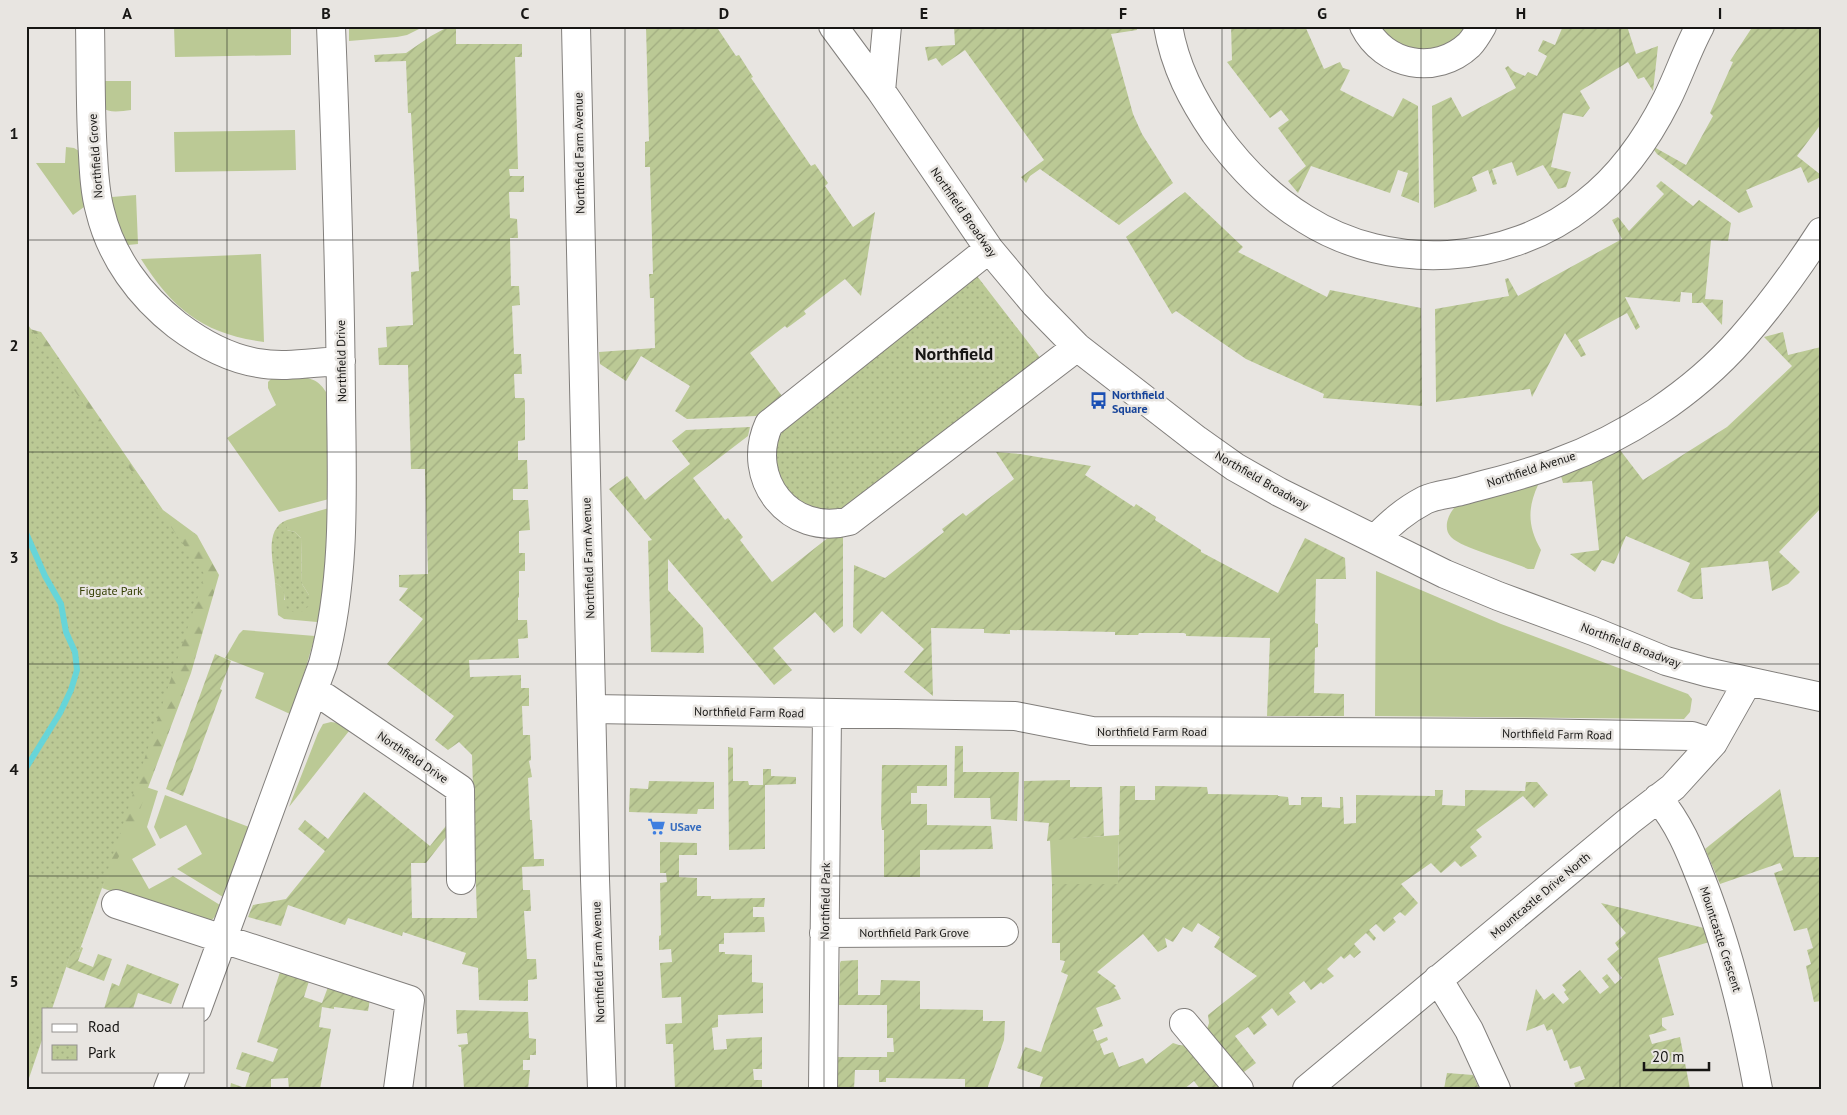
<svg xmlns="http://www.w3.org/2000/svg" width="1847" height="1115" font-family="'PT Sans',sans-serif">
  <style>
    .grass { fill: #bbc995 }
    .forest { fill: url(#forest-firs) }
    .park { fill: url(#park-dots) }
    .garden { fill: url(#garden-furrows) }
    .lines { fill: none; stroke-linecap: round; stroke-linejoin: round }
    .stream { stroke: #67d5d9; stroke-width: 6 }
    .minor-casing { stroke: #827f7c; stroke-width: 30 }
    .minor { stroke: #fff; stroke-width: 28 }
    .grid { fill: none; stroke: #171614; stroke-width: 1; stroke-opacity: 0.55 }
    .labels { text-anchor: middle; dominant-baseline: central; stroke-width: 5; stroke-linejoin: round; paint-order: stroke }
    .street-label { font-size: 12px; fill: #171614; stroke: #e8e5e1 }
    .transit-label { font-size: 12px; font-weight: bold; fill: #164399; stroke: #e8e5e1; text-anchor: start }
    .park-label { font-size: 12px; fill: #353f04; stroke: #e8e5e1 }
    .shop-label { font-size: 12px; font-weight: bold; fill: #366cbe; stroke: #e8e5e1; text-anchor: start }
    .district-label { font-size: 18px; font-weight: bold; fill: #171614; stroke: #e8e5e1 }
    .neatline { fill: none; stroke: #171614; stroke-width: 2 }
    .grid-label { font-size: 16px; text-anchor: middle; font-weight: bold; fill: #171614 }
  </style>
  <defs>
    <pattern id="forest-firs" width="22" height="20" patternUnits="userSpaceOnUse" patternTransform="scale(1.25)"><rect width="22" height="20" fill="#bbc995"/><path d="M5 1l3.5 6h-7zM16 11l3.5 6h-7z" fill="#a0ac80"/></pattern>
    <pattern id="park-dots" width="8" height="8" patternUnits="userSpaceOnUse" patternTransform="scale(1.25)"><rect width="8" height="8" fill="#bbc995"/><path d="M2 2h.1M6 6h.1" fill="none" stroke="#a0ac80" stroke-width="1.8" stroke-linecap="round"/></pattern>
    <pattern id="garden-furrows" width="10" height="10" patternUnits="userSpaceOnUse" patternTransform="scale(1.25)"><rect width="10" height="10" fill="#bbc995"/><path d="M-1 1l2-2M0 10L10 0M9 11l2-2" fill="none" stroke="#a0ac80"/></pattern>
  </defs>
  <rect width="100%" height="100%" fill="#e8e5e1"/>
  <path class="grass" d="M174,26h117v29l-116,2z
    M349,26h76l-18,9 -10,2 -48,4z
    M1379,26h93l-16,17 -36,9 -28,-11z
    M101,81h30v29c-10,1 -21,4 -30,-3z
    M295,130l1,40 -121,2 -1,-40z
    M66,147l8,1 5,3 8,50 -3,6 -11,8 -37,-52h29z
    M136,195l2,49 -10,1 -9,-16 -10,-29 3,-3z
    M261,254l3,88c-60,-8 -91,-32 -123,-83z
    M278,377c19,0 37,-4 48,15l3,107 -50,13 -52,-74 49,-33 -8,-17v-6l3,-3z
    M1537,484l1,1c-11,24 -10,42 3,65l-7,19h-6c-18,-9 -65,-20 -77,-32 -9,-9 -2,-25 6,-32l52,-12z
    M329,508l-4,78 -6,33 -2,3 -33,-3 -6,-4 -3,-32c8,3 11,9 9,17l25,-5 -7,-11 -1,-46 -6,-6 -8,-2v-10z
    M1376,571l125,53 187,70 4,5 -2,13 -6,7 -309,-3z
    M243,630l72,6 -11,38 -14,40 -35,-16 9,-25 -39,-15 14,-24z
    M331,722l7,1 11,8 -60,76 29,-74 5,-9z
    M146,787l12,4 -11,36 9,18 -24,14 17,30 24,-13 47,29c-4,10 -6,18 -18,18l-100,-35z
    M165,795l84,32 -26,70 -46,-28 25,-15 -16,-29 -26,14 -6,-12z
    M1119,835l-1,49h-66l-2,-44z"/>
  <path class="forest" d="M26,328l15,4 122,178 34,25 22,40 -28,98 -61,163 -28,52z"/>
  <path class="park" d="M977,276l64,83 -201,156 -48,-13 -19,-35 6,-38z
    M26,322l179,253 -103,313 -23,64 -7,-2 -20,59h-8v25l-18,53z
    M287,520v10l8,2 6,6 1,46 7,11 1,6 -1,5 -9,7c-26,-1 -6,-22 -25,-30 -1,-20 -12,-54 12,-63z"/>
  <path class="garden" d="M646,26h70l20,30 3,-1 14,22 -2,1 60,88 4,-2 13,19 -3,3 28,41 22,-15 -14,84 -16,-17 -41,32 2,3 -19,14 -2,-2 -35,27 32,43 -26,20 -69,3 -12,-8 15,-25 -49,-30 -15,25 -26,-17 -1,-12 56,-4 -1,-50h-4l-1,-24h4l-3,-107h-5v-25l4,-1z
    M954,26h182l1,4 -26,4 22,80 9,20 31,49 -54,42 -79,-56 -10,7 -4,7 -5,-6 23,-17 -79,-110 -23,16 -6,-8 -8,3 -3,-14 30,-2z
    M1231,26h74l19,43 16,-7 3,6 7,2 -10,20 53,27 10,-19 15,8 1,97 -18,-7 7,-23 -10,-3 -8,23 -79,-27 -13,27 -10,-12 18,-15 -28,-38 11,-8 -8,-10 -11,8 -43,-56 5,-2z
    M1563,26h64l9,28 22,-8 -5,45 -9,-14 -6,2 -10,-17 -48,29 10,17 -7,9 -20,-4 -12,54 20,5 -5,15 -8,2 -15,-24 -26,11 -5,-14 -20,7 5,15 -4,1 -5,-15 -16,7 5,14 -43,17 -2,-102 19,-9 11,20 54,-29 -11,-20 3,-2 5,5 12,5 3,-4 9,4 10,-20 -9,-5 5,-11 12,5z
    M1753,26h68v98l-24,32 24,19v2l-13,6 -7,-16 -55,23 7,17 -14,6 -82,-59 -3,-4v-3l32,18 27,-49 -3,-3 23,-51 -3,-1z
    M456,27v17h66v13h-7l3,112h-9l1,7h14v16h-15l1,26 7,1 1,19h-8l1,48h8l1,19 -8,1 2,48h7l1,20h-8l1,24h9l1,4v38l-7,1v19h9l1,29h-15v11h15l2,30 -11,1v22h6v18h-6v26l-1,1v22h9l1,18 -10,1 1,19 -50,2 1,17 51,-2v13h8v18h-7l1,29h7l1,25 -2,1 3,16 -4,1 2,42h2l2,39h10v7l-22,1 1,23h7l1,21h-7l3,48h9l1,20 -9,1v21l-49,-1 -1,-32 -16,-4 4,-11 -63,-21 -1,4 -54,-18 -3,7 -57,-20 -7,21 -33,-9 5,-12 33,-6 39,-48 -27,-22 7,-9 23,19 36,-47 66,54 19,-24 6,4 -29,37h-15l1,55h65l-5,-163 -13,-13 -11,8 -13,-10 19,-24 -67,-52 36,-45 -24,-19 9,-12 -9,-1v-12l29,-1 -3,-105h-14l-3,-104h-29l-1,-17 9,-1 -1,-20 27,-2 -2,-53 8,-1 -8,-158h-3l-2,-52 -31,1 -1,-7 32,-2 25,-17 13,-7z
    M1661,181l32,25 6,-6 32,23 -3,18 -17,-1 -6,59 18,1 -1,25 -20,-23 -1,1h-9v-10l-11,-1 -1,10 -55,-5 15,30 -4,3 -9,-17 -49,27 8,15 -5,2 -16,-24 -33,64 -2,-8 -94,13 -1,-93 74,-13 -4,-17 3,-1 10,18 104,-57 -10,-19 6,-3 11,14 35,-37 -8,-8z
    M1185,192l58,55 -5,5 89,45 3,-7 91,18 1,98 -99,-8 1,-4 -78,-35 -70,-48 -4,3 -46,-77z
    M1783,332l5,23 33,-8v161l-42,44 21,20 -12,12 -16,7 -4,-30 -67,7 2,31h-10l-16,-8 13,-28 -64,-27 -12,28 -12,-4 -7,12 -25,-18 29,-4 -7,-69 -29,2 -2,-7 59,-26 23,30 84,-53 65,-61 -28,-29z
    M750,427l-2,9 -55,42 32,42 3,-2 15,19 -3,3 32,42 57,-45 14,-1v90l-9,7 -19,-21 -42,36 19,22 -18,15 -106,-126v31l35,38 1,25 -53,-1 -3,-111 4,-1 -43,-51 18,-13 18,24 45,-36 -18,-23 14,-11z
    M996,452l24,2 71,12 -6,9 49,32 2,-3 20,13 -1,3 46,30v2l77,41 27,-55 40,20 1,21h-30l-1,44 3,1v23l-3,1 -1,45 30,1v22h-77l3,-78 -84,-2v-2l-2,-1h-45l-1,2h-23v-3l-105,-2v4l-26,-1v-4l-53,-1 2,68 -29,-24 20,-23 -42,-38 -21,23 -8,-7 1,-62 31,13 59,-46 -2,-3 21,-16 3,3 48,-37z
    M215,654l16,7 -11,28 2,1 -39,106 -17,-7z
    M955,746h8v26h56l-2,49 -26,-2 -1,-21h-36z
    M728,747l5,1v33h15l1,4h14v-16h8v7l25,1v7l-31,1v64l-36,1z
    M882,765h65v21h-30v7h-6v11h16v21l64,1 2,23 -73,1v27h-36v-47h-2l-1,-8z
    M1070,780v7h32l2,49 -57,5 2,-18 -25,-2v-40z
    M649,781l65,1v27h-16l-1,5 -68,-2 1,-24 18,1z
    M1526,782h11l11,13 -14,13 -11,-12 -47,34 6,7 -12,10 7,9 -16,11 -6,-6 -14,12 -10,-10 -30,21 17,19 -13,13 -5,-4 -7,6 3,4 -12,10 -8,-8 -7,6 7,8 -2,3 -8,-8 -12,11 7,8 -7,6 -4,-4 -6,5 -3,-3 -14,13 7,7 -11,8 -2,-2 -10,8 -7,-9 -15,12 7,9 -18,14 -6,-8 -11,9 6,8 -13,10 -6,-8 -13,9 21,27 -16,12 -34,-43 3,-9 -1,-8 49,-39 -43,-29 6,-10 -22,-14 -6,9 -9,-5 -10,15 -8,-4 2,9 -9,5 -15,-18 -46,38 19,14 -2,2 2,1 5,10 -25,9 7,18 -10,4 4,11 10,-4 1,3 -8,4 4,11 9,-3 6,15 24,-9 3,6 27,-21 6,2 11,1 34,43h-24l-6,-8 -10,8h-145l4,-12 -26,-9 8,-21 16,5 27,-77 -7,-3 4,-11 -5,-1v-17h-8v-59h66l2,-98h15v14h20v-14h5l47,1 1,7 70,1v1l10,1 1,8h12v-8h21v10l18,1v-11h3l1,27 12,-1v-28l79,1v-6h8l-1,15 23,1v-16l60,1z
    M1780,789l14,68h27v144l-7,1 -8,-36 5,-2 -4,-14 6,-2 -6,-20 -13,3 -20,-58 9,-3 -3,-7 -60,21 -15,-35z
    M660,842l37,1v12h-18v22l18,1v18h14v3l54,-1 -1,9h-11v10h11l1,15 -41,1v11h-5v8h6v2l27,1v27l11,1v30l-45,2v12l-6,1 2,22 13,-1 -1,-10 36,-2v32h-9l1,11h8v9h-87l-2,-45h-7l-1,-20 17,-1 -1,-26 -19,1 -2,-35 12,-1 -1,-13 -12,1v-14l2,-1 -1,-52 7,-1 -1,-9h-6z
    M1601,903l103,25 5,14 -51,16 16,57 -12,3v8l5,4 -18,5 3,9 28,-7 10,52h-114l-2,-6 11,-4 -5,-13 -10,3 -3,-9 -3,1 -12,-32 -5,2 -3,-7 -18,7 10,-42 8,11 9,-7 10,11 6,-5 -5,-7 2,-2 -4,-5 18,-15 20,24 9,-7 -7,-9 5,-4 8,10 7,-6 -15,-19 12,-10 -4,-6 11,-10z
    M81,947l2,1 -5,13 15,6 5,-13 14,5 -8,22 -38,-14 6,-18 7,3z
    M858,960v35h22l1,-15 39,1v28l63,1v11h22l-1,19 -17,49h-22v-10l-79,-1v4h-7v-12h-24l-1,19h-18l1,-32h50v-5h7l-1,-14h-6v-33h-48l1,-42 1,-2z
    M127,964l52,20 -8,20 -33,-11 -5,16h-29l8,-26 7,3z
    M281,969l28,12 -5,16 18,6 6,-16 42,12 -2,12 -34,-4v2l-12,-2 -3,20 12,2 -11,60h-31l-1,-11 -17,1v10h-41l1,-6 14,5 5,-15 -14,-4 6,-17 31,10 5,-13 -21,-7z
    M456,1010l72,2 1,26 7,1v16h-6v5h-7v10h7l-2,19h-70l6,-1 -3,-41h-2l-1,-2 10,-1 -1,-11 -10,1z
    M1447,1073l26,2 6,13 -35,1z"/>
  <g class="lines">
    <path class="stream" d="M26,533l19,43 16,28 5,28 9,20 2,18 -6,20 -11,23 -34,55"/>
    <defs>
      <path id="minor" d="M90,26c1,43 0,86 3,129 1,19 2,38 7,56 11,46 40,85 77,114 24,18 50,33 81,38 27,5 56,-1 83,-2
        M576,26l19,853 7,210
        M833,26l48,65 108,158 46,55 42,43 120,93 38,27 44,25 166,82 53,22 95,35 73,30 40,11 115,25
        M1168,26c7,41 24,73 47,107 24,33 54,64 90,86 85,54 203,47 281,-16 36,-28 61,-64 81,-104 12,-24 20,-49 33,-73
        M1364,26c20,40 72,50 105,19 5,-5 9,-12 13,-19
        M881,91l6,-65
        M989,249l-220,175c-25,55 21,113 80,97l228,-174
        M1375,539c16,-16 29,-28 50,-39 10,-5 25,-6 36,-9 32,-9 64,-16 95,-28 69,-25 137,-69 186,-125 29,-33 55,-69 79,-106
        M313,692l13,6 134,91 1,91
        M592,709l423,7 77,15 430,2 170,3 21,7
        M1658,798c21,26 31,50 43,81 27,68 44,138 57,210
        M116,904l294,96 -12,89
        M824,933l180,-1
        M1438,979l31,51 27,59
        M197,1009l126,-345c23,-86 19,-175 18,-263 -1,-125 -5,-250 -10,-375
        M1184,1023l55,66
        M168,1089l7,-18
        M823,1089l4,-375
        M1307,1089l322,-268 44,-34 40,-44 35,-62"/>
    </defs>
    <use href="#minor" class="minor-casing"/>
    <use href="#minor" class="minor"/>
  </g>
  <path class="grid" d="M227,26v1063M426,26v1063M625,26v1063M824,26v1063M1023,26v1063M1222,26v1063M1421,26v1063M1620,26v1063M26,240h1795M26,452h1795M26,664h1795M26,876h1795"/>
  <defs>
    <symbol id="bus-bare" viewBox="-9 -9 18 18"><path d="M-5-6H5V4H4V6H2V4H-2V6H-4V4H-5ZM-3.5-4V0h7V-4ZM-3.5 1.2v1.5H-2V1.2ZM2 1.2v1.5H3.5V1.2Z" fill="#1a4fb4" stroke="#e8e5e1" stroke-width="2.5" paint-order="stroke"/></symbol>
    <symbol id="supermarket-bare" viewBox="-9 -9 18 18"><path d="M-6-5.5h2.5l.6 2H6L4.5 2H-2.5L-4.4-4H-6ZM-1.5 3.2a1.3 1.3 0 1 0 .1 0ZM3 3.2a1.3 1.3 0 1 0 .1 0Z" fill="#3f7fe0" stroke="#e8e5e1" stroke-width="2.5" paint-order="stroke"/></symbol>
  </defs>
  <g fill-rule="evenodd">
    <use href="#bus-bare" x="1086" y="388" width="25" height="25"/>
    <use href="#supermarket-bare" x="644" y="814" width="25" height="25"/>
  </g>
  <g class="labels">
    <g class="street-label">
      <text transform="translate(579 153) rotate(-91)">Northfield Farm Avenue</text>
      <text transform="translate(95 156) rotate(-94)">Northfield Grove</text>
      <text transform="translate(964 212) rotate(55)">Northfield Broadway</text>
      <text transform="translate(341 361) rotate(-91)">Northfield Drive</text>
      <text transform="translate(1531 469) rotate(-18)">Northfield Avenue</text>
      <text transform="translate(1262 480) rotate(30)">Northfield Broadway</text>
      <text transform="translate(588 558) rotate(-92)">Northfield Farm Avenue</text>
      <text transform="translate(1631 645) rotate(21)">Northfield Broadway</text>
      <text transform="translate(749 712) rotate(1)">Northfield Farm Road</text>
      <text x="1152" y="731">Northfield Farm Road</text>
      <text transform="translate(1557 734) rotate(1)">Northfield Farm Road</text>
      <text transform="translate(413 757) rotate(34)">Northfield Drive</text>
      <text transform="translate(1540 895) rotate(-40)">Mountcastle Drive North</text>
      <text transform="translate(825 901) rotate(-89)">Northfield Park</text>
      <text x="914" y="932">Northfield Park Grove</text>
      <text transform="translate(1721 939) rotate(72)">Mountcastle Crescent</text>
      <text transform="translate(598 962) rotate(-92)">Northfield Farm Avenue</text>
    </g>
    <g class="transit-label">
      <text x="1112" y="394">Northfield<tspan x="1112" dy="14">Square</tspan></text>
    </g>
    <g class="park-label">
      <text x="111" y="590">Figgate Park</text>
    </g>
    <g class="shop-label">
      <text x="670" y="826">USave</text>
    </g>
    <g class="district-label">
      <text x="954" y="353">Northfield</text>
    </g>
  </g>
  <rect width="1847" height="1115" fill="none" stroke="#e8e5e1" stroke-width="55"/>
  <rect x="42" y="1008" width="162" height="65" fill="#e8e5e1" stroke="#94928f"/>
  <rect x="52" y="1024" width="25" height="8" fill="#ffffff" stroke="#94928f"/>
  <text x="88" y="1032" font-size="15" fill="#171614">Road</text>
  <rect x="52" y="1045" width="25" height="15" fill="url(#park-dots)" stroke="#94928f"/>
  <text x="88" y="1058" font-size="15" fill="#171614">Park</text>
  <path d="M1644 1062v8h65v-8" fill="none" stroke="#171614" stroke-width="2.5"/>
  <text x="1652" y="1062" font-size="15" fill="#171614" stroke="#e8e5e1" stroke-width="4" paint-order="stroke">20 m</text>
  <rect x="28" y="28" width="1792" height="1060" class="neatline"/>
  <g class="grid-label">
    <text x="127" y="19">A</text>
    <text x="326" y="19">B</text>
    <text x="525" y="19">C</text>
    <text x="724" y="19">D</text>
    <text x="924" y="19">E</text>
    <text x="1123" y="19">F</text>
    <text x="1322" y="19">G</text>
    <text x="1521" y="19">H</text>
    <text x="1720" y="19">I</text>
    <text x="14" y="139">1</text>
    <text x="14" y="351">2</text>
    <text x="14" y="563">3</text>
    <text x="14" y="775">4</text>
    <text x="14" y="987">5</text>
  </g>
</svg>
